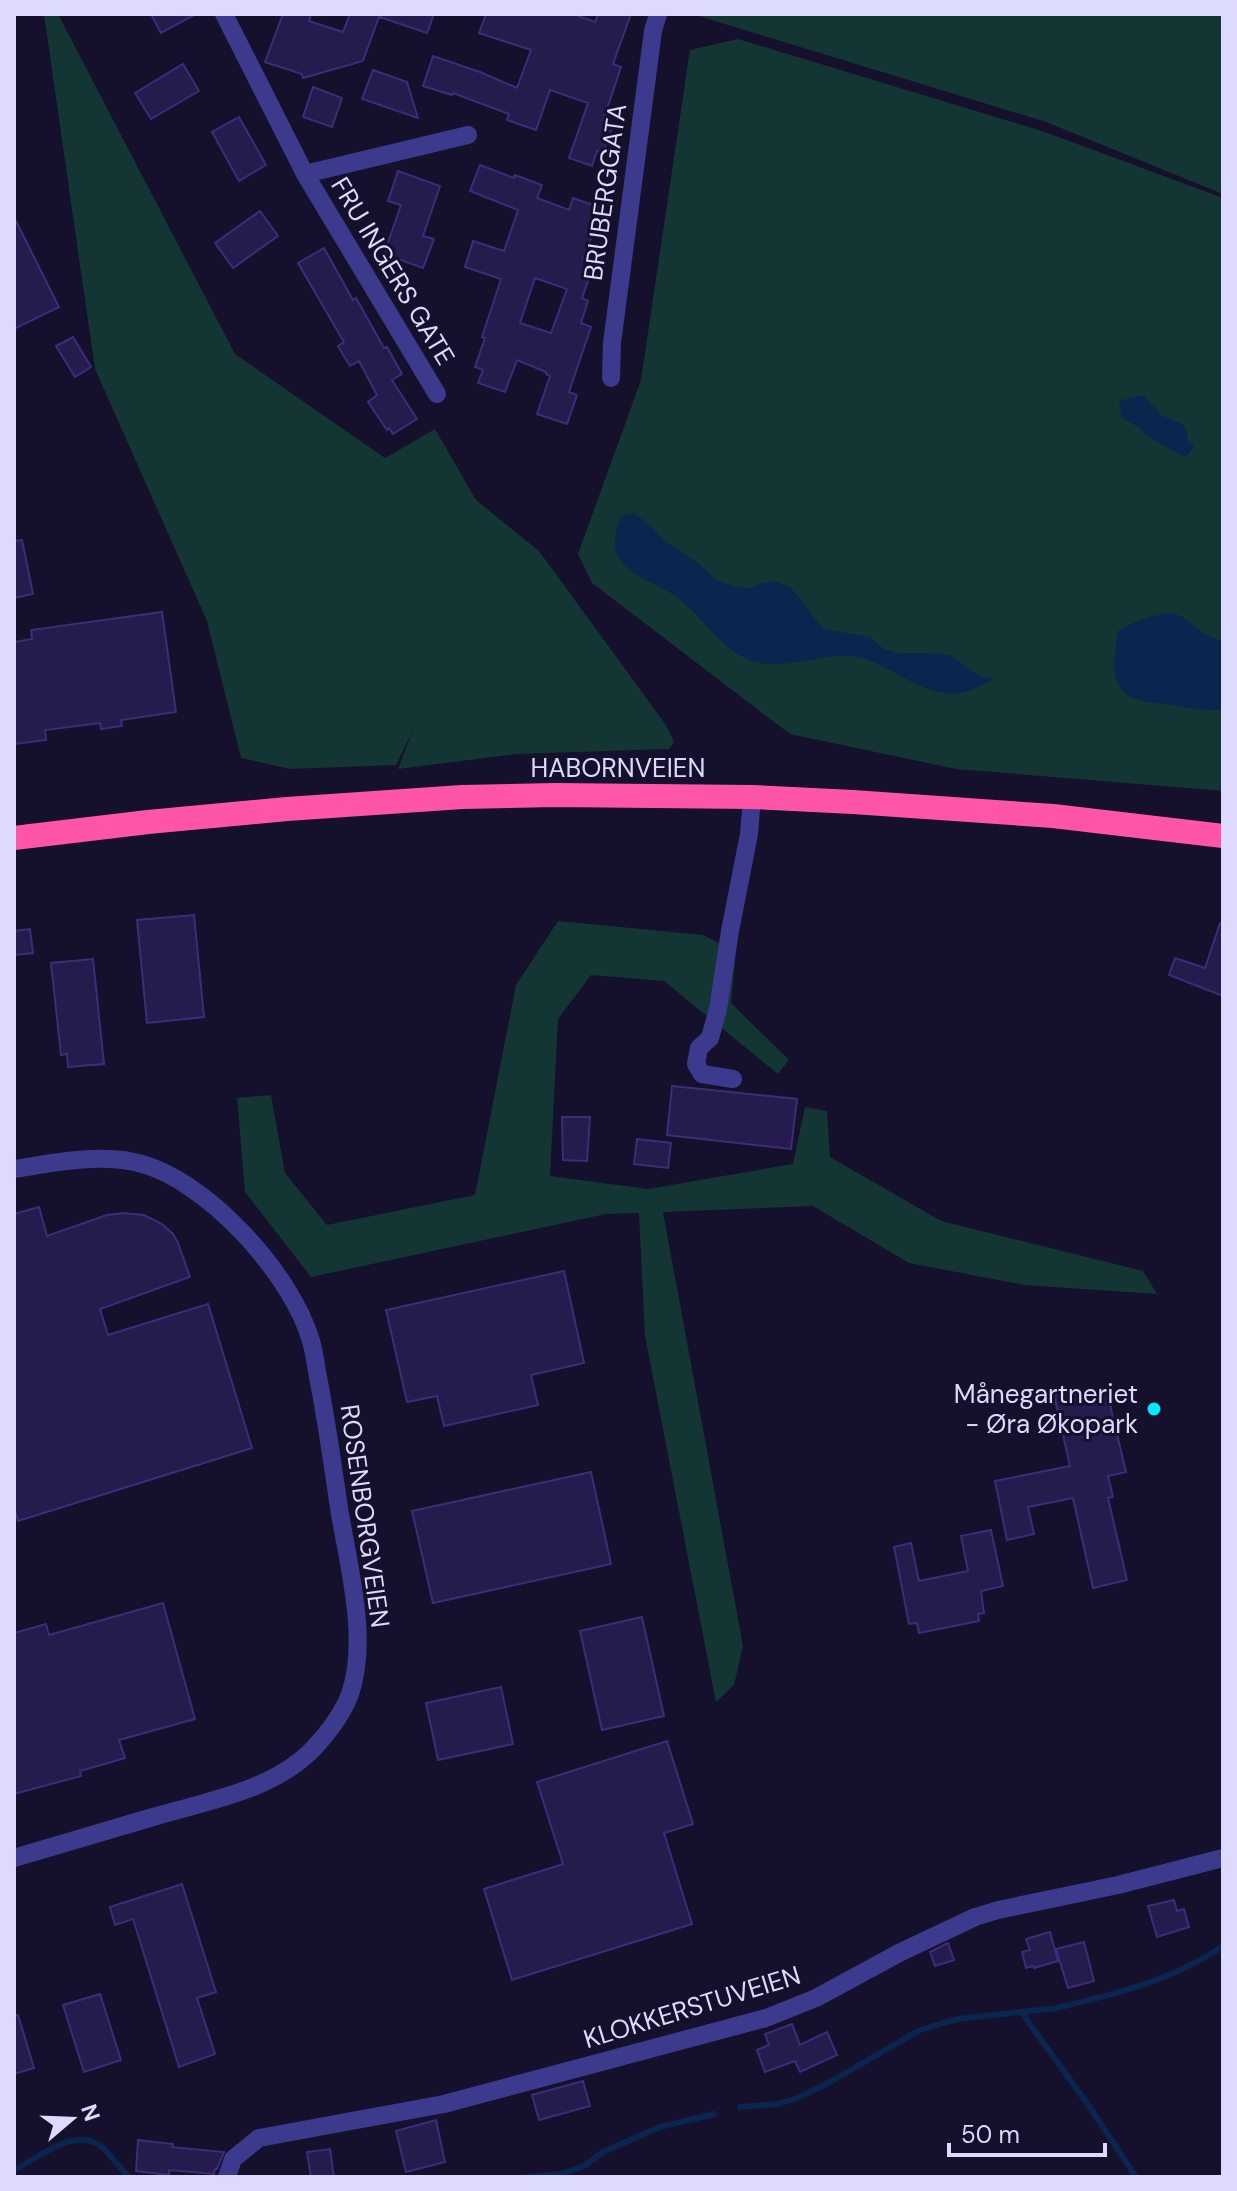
<svg xmlns="http://www.w3.org/2000/svg" width="1237" height="2191" font-family="'DM Sans',sans-serif">
  <style>
    .green { fill: #133634 }
    .water { fill: #0b254f }
    .lines { fill: none; stroke-linecap: round; stroke-linejoin: round }
    .stream { stroke: #0b254f; stroke-width: 6 }
    .building { fill: #251b4d; stroke: #3b2d7a; stroke-width: 2; fill-rule: evenodd }
    .street { stroke: #3c3a8c; stroke-width: 18 }
    .highway { stroke: #ff55a8; stroke-width: 24 }
    .poi-dot { fill: #06e8ff; stroke: #15102b; stroke-width: 3 }
    .labels { text-anchor: middle; dominant-baseline: central; stroke-width: 6; stroke-linejoin: round; paint-order: stroke }
    .street-label { font-size: 26px; fill: #dedaff; stroke: #15102b }
    .poi-label { font-size: 26px; fill: #dedaff; stroke: #15102b; text-anchor: end }
  </style>
  <rect width="100%" height="100%" fill="#15102b"/>
  <path class="green" d="M44,14h14l177,340 150,104 50,-29 41,71 63,51 127,174 8,17 -5,7 -154,5 -117,15 15,-39 -17,35 -106,4 -49,-11 -34,-137 -112,-252z
    M692,14h531v180l-177,-72z
    M738,39l307,93 178,66v593l-267,-22 -166,-35 -198,-151 -14,-29 63,-174 49,-330z
    M558,921l145,14 33,17 -5,51 58,57 -11,14 -114,-93 -73,-6 -33,44 -8,157 98,13 145,-25 12,-57 22,4 3,46 111,64 202,50 14,23 -133,-9 -115,-22 -96,-57 -150,6 80,434 -9,39 -18,17 -71,-366 -6,-123 -33,1 -295,63 -66,-85 -8,-94 34,-3 14,78 42,52 148,-30 41,-210z"/>
  <path class="water" d="M1143,395l18,20 21,9 5,7 1,10 6,5 -5,8 -6,2 -36,-20 -9,-9 -16,-9 -3,-13 3,-5z
    M634,513l17,13 15,16 31,20 18,17 18,7 16,2 13,-5 13,-2 16,7 32,41 47,8 14,12 14,4h35l17,2 28,20 16,4c-10,5 -23,13 -34,14 -38,5 -68,-29 -103,-36 -28,-6 -67,12 -98,6 -35,-8 -54,-44 -80,-64 -18,-15 -48,-21 -60,-41 -8,-14 -3,-28 2,-42z
    M1168,613c23,1 30,25 55,27v69c-19,3 -38,-2 -57,-5 -10,-1 -22,-1 -31,-5 -28,-11 -21,-45 -17,-68 16,-10 31,-15 50,-18z"/>
  <g class="lines">
    <path class="stream" d="M1052,2009c59,-14 120,-28 171,-63
      M1022,2013l67,93 47,71
      M740,2107l38,-3 19,-6 33,-16 90,-52 23,-7 15,-4 90,-10
      M14,2170c25,-12 62,-46 89,-22 9,9 17,20 26,29
      M528,2177l32,-3 13,-4 11,-4 19,-14 57,-25 54,-13"/>
  </g>
  <path class="building" d="M151,14h45l-35,19z
    M283,14h28l-2,7 34,11 7,-18h30l-17,47 -60,17 -1,-4 -37,-12z
    M381,14h53l-7,19 -47,-16z
    M486,14h87l22,8 3,-8h33l-18,50 8,3 -18,54 10,4 -10,28 -6,-2 -5,15 -23,-8 19,-55 -38,-13 -14,40 -29,-10 2,-6 -56,-21 -1,2 -29,-9 10,-30 47,16 37,16 14,-38 -52,-17z
    M183,64l16,27 -48,28 -16,-26z
    M373,70l34,12 11,36 -56,-19z
    M313,87l29,11 -10,29 -29,-10z
    M239,117l27,48 -27,16 -27,-49z
    M480,165l34,13 1,-3 27,10 -5,13 32,12 4,-12 29,10 -19,52 11,4 -12,34 6,3 -7,22 10,4 -22,65 8,3 -10,29 -30,-10 13,-38 -4,-2v-2l-29,-12 -12,32 -27,-9 5,-13 -8,-3 10,-29 -3,-1 19,-58 -36,-12 8,-26 31,10 14,-41 -48,-19zM535,278l32,11 -16,44 -31,-10z
    M398,171l42,15 -17,50 11,3 -11,29 -39,-14 17,-49 -13,-4z
    M260,211l18,25 -45,32 -18,-25z
    M14,217l45,90 -45,22z
    M324,248l29,52 3,-2 28,50 3,-1 15,27 -10,6 25,39 -24,15 -4,-6 -2,2 -19,-28 9,-7 -18,-34 -9,5 -8,-13 -4,-7 6,-4 -46,-79z
    M73,337l18,30 -16,10 -19,-31z
    M22,540l11,54 -19,4v-57z
    M162,612l14,100 -55,8 1,6 -21,3 -1,-6 -55,7 1,10 -32,4v-102l18,-3 -1,-9z
    M194,915l10,102 -57,6 -10,-103z
    M1220,923l3,1v72l-54,-21 6,-17 30,10z
    M30,929l3,24 -19,2v-24z
    M93,959l11,105 -36,3 -1,-13 -6,1 -10,-92z
    M672,1086l125,13 -6,50 -124,-14z
    M562,1117h28l-3,44 -24,-1z
    M637,1139l34,4 -3,25 -34,-4z
    M39,1207l8,29 60,-21 17,-2 20,2 18,9 11,10 5,9 12,34 -90,32 8,26 100,-31 44,144 -234,73 -4,-14v-293z
    M564,1271l20,92 -53,12 7,30 -94,21 -7,-30 -30,6 -21,-92z
    M1106,1388l20,84 -18,4 5,21 -5,1 19,82 -34,8 -20,-90 -45,9 6,27 -27,6 -12,-59 75,-15 -16,-71 19,-4 1,4z
    M591,1472l20,92 -178,39 -21,-92z
    M991,1530l12,56 -22,5 3,22 -6,1 1,7 -60,12 -2,-10 -8,1 -15,-77 17,-4 8,38 49,-10 -7,-35z
    M163,1603l32,116 -76,21 6,18 -45,13 1,5 -67,18v-161l32,-9 3,11z
    M642,1617l22,99 -62,14 -22,-99z
    M501,1687l12,57 -75,16 -12,-57z
    M667,1741l26,83 -29,9 28,91 -180,56 -28,-91 79,-25 -26,-82z
    M182,1884l34,108 -19,6 18,56 -36,13 -46,-148 -18,6 -5,-18z
    M1174,1900l3,11 7,-2 5,18 -32,10 -9,-31z
    M1050,1932l8,29 -24,7 -1,-2 -7,2 -4,-16 8,-2 -4,-11z
    M1084,1942l10,39 -26,7 -12,-39z
    M948,1943l6,17 -19,6 -5,-14z
    M100,1994l21,66 -37,12 -21,-67z
    M18,2015l16,53 -20,6v-58z
    M792,2024l8,21 27,-13 10,23 -37,17 -5,-11 -30,11 -8,-22 12,-5 -4,-11z
    M583,2081l7,25 -51,14 -7,-25z
    M436,2120l9,42 -39,10 -10,-41z
    M138,2140l35,4 -1,3 52,5 -7,17h-2l-1,5 -45,-4v5l-33,-4z
    M330,2149l4,28h-23l-4,-25z"/>
  <g class="lines">
    <path class="street" d="M224,14l81,160 132,220
      M305,174l163,-39
      M611,378l1,-35 41,-312 5,-17
      M733,1079l-31,-5 -6,-10 3,-16 11,-10 8,-29 12,-78 19,-97 3,-37
      M14,1169c39,-6 81,-15 120,-7 70,14 158,112 177,179 4,13 5,28 8,41 8,42 14,84 20,126 9,56 30,131 11,186 -7,19 -23,40 -37,55 -41,42 -106,52 -160,68 -46,14 -93,27 -139,41
      M227,2177l6,-18 26,-21 185,-34 322,-86 50,-20 83,-45 76,-36 23,-7 120,-25 105,-27"/>
    <path class="highway" d="M14,838l134,-16 139,-13 175,-12 94,-2 196,2 101,5 200,14 170,20"/>
  </g>
  <circle class="poi-dot" cx="1154" cy="1409" r="8"/>
  <g class="labels">
    <g class="street-label">
      <text transform="translate(605 192) rotate(-82)">BRUBERGGATA</text>
      <text transform="translate(393 271) rotate(59)">FRU INGERS GATE</text>
      <text x="618" y="768">HABORNVEIEN</text>
      <text transform="translate(365 1516) rotate(82)">ROSENBORGVEIEN</text>
      <text transform="translate(692 2007) rotate(-17)">KLOKKERSTUVEIEN</text>
    </g>
    <g class="poi-label">
      <text x="1138" y="1394">Månegartneriet<tspan x="1138" dy="30">- Øra Økopark</tspan></text>
    </g>
  </g>
  <rect width="1237" height="2191" fill="none" stroke="#dedaff" stroke-width="32"/>
  <g transform="translate(72 2119) rotate(71)" stroke="#15102b" stroke-width="6" paint-order="stroke">
  <path d="M0-6L14 30L0 20L-14 30Z" fill="#dedaff"/>
  <text y="-12" font-size="22" font-weight="bold" text-anchor="middle" fill="#dedaff">N</text>
  </g>
  <path d="M949 2143v12h156v-12" fill="none" stroke="#dedaff" stroke-width="4"/>
  <text x="961" y="2143" font-size="24" fill="#dedaff" stroke="#15102b" stroke-width="6" paint-order="stroke">50 m</text>
</svg>
